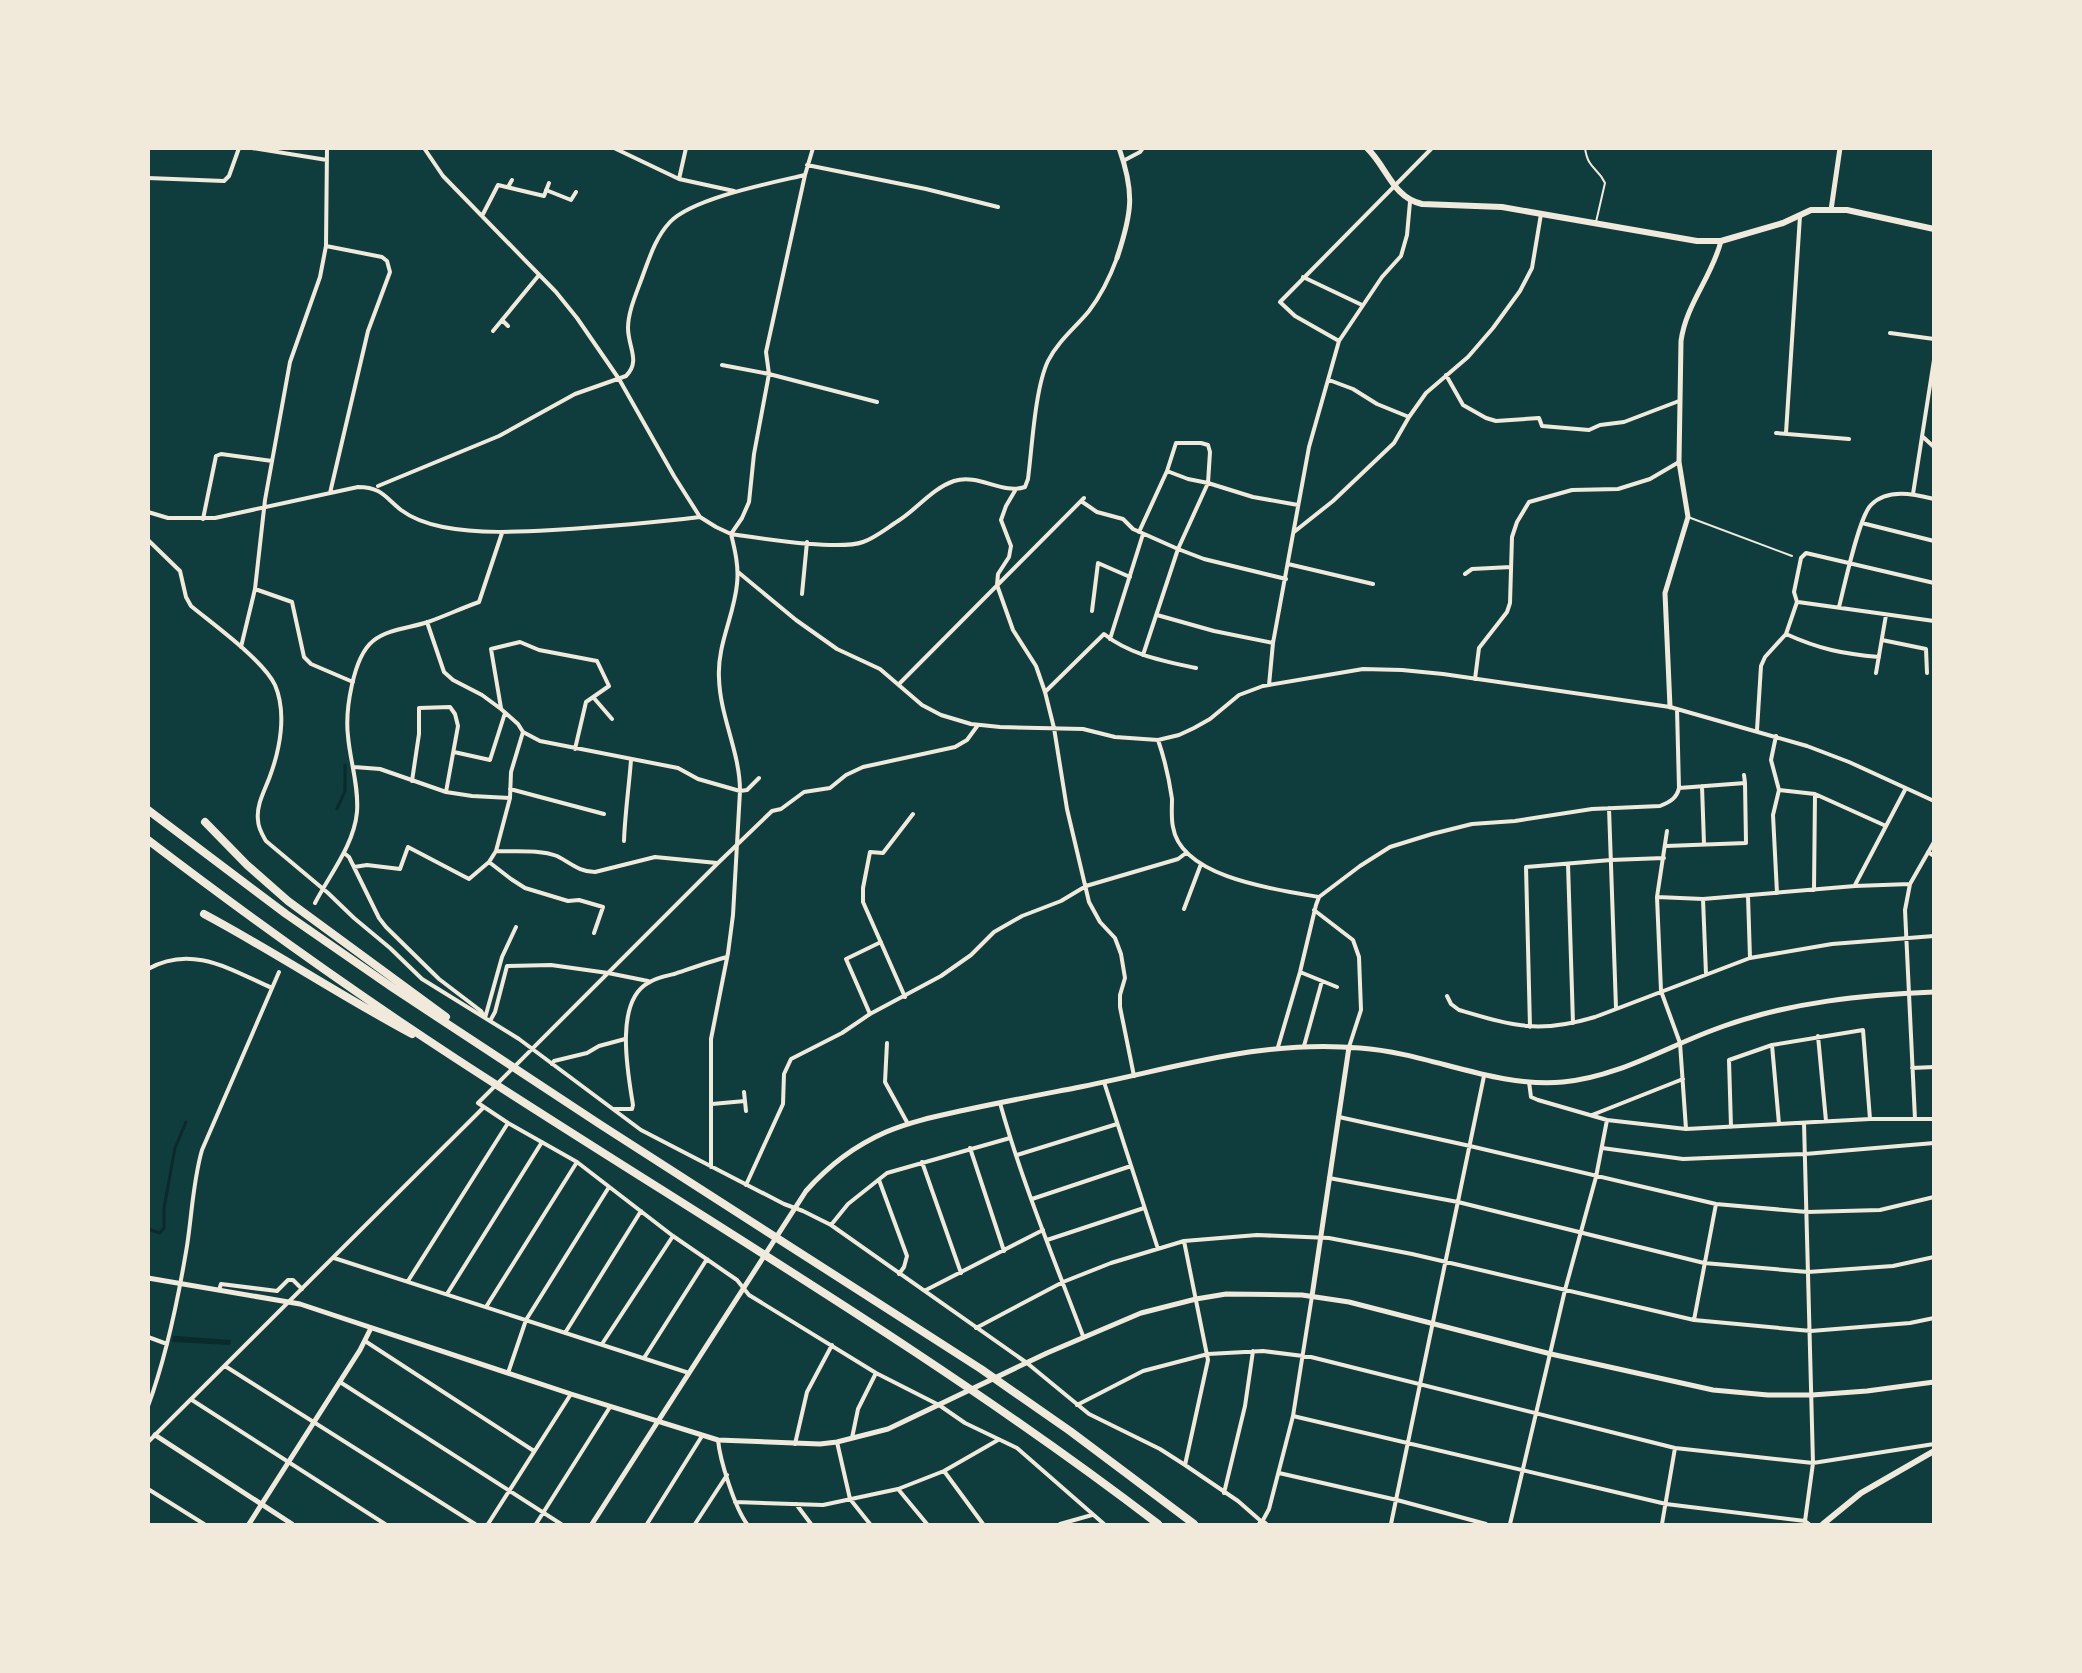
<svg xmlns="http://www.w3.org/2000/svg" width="2082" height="1673" font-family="Manrope,sans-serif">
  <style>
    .water { fill: #0a2a2b }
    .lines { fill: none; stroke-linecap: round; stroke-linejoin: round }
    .stream { stroke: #0a2a2b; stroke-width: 3 }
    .service { stroke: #f1e9da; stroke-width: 2 }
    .minor { stroke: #f1e9da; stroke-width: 4 }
    .tertiary { stroke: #f1e9da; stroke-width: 5 }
    .secondary { stroke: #f1e9da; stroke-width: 6 }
    .motorway { stroke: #f1e9da; stroke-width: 8 }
  </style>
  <rect width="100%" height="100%" fill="#0f3d3e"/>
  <path class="water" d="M173,1336h3l55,4 -1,5 -58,-3z"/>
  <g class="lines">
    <path class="stream" d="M337,809l8,-18v-26
      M148,1229l12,4 4,-5v-20l11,-60 11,-26"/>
    <path class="service" d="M1585,148c3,22 13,19 20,35l-9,39
      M1688,517l104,39"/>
    <path class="minor" d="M252,148l75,12
      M424,148l19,28 113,116 21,26 42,61 55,97 26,41 16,10 15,7c29,4 107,17 132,8 12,-4 24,-14 35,-21 19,-12 35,-33 56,-40 25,-8 48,14 71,6l3,-8c4,-31 7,-91 20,-118 10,-20 28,-34 41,-50 13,-17 21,-34 28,-53
      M614,148l65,31 55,12
      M1123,161l17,-9 3,-4
      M807,165l119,24 72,18
      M148,178l76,3 5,-5 10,-28
      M679,179l7,-31
      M508,187l4,-7
      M546,190l25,10 5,-8
      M482,216l16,-31 46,11 5,-13
      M326,246l56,11 5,4 3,11 -22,59 -38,162
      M1303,277l59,28
      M502,320l6,6
      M493,331l46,-56
      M1890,333l44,6
      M1339,341l-44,-25 -15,-14 152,-154
      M722,365l47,9 108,28
      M1446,375l17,30 23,13 10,3 43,-3 3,8 47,4 11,-5 24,-3 55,-21
      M1329,380l24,9 24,15 32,13
      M1776,433l73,6
      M1786,433l14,-217
      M1922,436l12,11
      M1167,471l21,8 20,4 45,14 45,8
      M378,486l121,-50 76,-42 51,-18c15,-15 2,-29 2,-48 0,-17 9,-36 15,-53 7,-19 13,-38 27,-53 23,-24 101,-39 135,-47
      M1016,489l-10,17 -5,14 10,26 -2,11 -11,17 -1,11 16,45 23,36 9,26 9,36 13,81 22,93 11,20 15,16 6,16 4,24 -5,17v12l14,69
      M1913,494l21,-134
      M1081,501l16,11 26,7 10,10 45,20 26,10 82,20
      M148,512l20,6h47l143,-31c23,0 27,10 43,23 12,9 27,14 42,17 36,7 74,5 110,3 49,-3 98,-7 147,-13
      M203,519l13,-63 5,-2 51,7
      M1862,523l72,18
      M1139,532l28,-61 9,-28h25l7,2 2,7 -2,31 -30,66 -35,106
      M1294,532l39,-31 61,-58 15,-26 17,-24 42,-36 25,-29 27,-37 12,-23 9,-54
      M148,540l32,31 6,26 5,9c23,19 72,54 84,79 12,28 5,64 -5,91 -5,14 -14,29 -12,44 0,8 4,14 8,21l62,52 26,25 36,30 32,31 97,60 122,91 143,74 19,7 28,14 196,138 62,51 71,35 25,16 53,36 24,21 7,-13 24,-93 19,-120
      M1288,564l85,20
      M738,572l58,48 41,29 43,20 42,36 19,10 30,9 29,3 83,2 32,8 43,3 21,-5 15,-7 16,-9 29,-24 24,-9 100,-17 39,1 41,4 227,33 137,39 42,16 85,39
      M1465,574l7,-5 39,-2
      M255,589l37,13 12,55 7,7 42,18
      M802,594l5,-52
      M1798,602l136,19
      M1839,607c5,-19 20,-91 32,-102 16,-17 43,-11 63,-6
      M1092,611l6,-48 32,14
      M1157,615l57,16 59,12
      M427,622l17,50 9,8 29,15 19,14 17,15 5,8 17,9 138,27 20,11 42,12 7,-1 12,-12
      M1786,634c33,15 57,20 93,23
      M1110,639l33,-105
      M1882,640l44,9 1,24
      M241,647l14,-58 10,-89 25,-138 30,-85 6,-31 1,-98
      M1876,673l10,-58
      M1475,679l4,-31 28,-36 3,-9 2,-66 5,-15 12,-20 43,-12 46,-1 32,-10 29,-17
      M899,684l185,-186
      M1269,685l4,-42 36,-196 30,-106 43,-64 19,-21 6,-21 3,-33
      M1045,692l59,-58c26,21 60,27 92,34
      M593,697l19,22
      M501,708l-10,-59 29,-7 19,8 58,11 12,25 -23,16 -11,47
      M978,725l-11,15 -12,7 -92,20 -17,8 -16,13 -26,4 -23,17 -9,2 -54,52 -240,240 30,20 69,39 96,74 64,44 12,15 127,78 63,32 26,18 52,25 87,76
      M1757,730l4,-64 4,-9 21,-23 11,-32 -3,-10 7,-34 5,-5 128,30
      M1776,736l-5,24 8,30 36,4 71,32
      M1158,740c7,20 11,38 14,59 0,9 -1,19 1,28 8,51 105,63 146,70
      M454,752l36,8 15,-47
      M354,767l26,2 66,23 26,4 38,2
      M412,781l7,-47v-26l31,-1 5,7 3,12 -12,66
      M1702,786l2,58
      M1679,788l66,-5 -1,-8
      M510,789l94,25
      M1609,808l7,200
      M1667,831l-10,66 4,94 19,52 6,86
      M624,841c1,-28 5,-54 7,-81
      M1666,846l80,-3 -1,-60
      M496,851c18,1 43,-2 61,5 14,7 22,16 38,16l60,-15 62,6
      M1928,852l6,4
      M344,853l5,4 30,61 7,9 53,52 42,32 4,7
      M489,862l22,17 14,9 43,13 11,-1 24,7 -9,26
      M1568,864l5,159
      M354,867l13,-2 33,4 8,-22 61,32 20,-17 7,-11 14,-53 1,-26 12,-40
      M1855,885l51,-97
      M1814,890l1,-96
      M1777,893l-4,-78 6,-25
      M1748,896l2,62
      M1657,897l46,2 152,-13 55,-2
      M1703,899l3,75
      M315,903c15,-29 39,-58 42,-91 2,-26 -7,-51 -9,-76 -3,-25 5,-79 25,-95 15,-12 37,-13 55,-19 17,-6 34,-14 51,-20l23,-69
      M1184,909l17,-45
      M1314,910l39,30 6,17 2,53 -12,37
      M148,969c44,-25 83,1 124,19
      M1300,972l37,15
      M1447,996l4,8 8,6c55,16 79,24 136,7l155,-59 82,-14 102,-8
      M905,997l-42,-95v-14l7,-36 13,1 30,-39
      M870,1014l-24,-55 35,-17
      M485,1018l17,-61 14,-30
      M490,1021l5,-9 12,-46 44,-1 57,8 40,8
      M1530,1027l-4,-160 85,-7 53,-2
      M1818,1036l8,85
      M887,1043l-2,39 23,42
      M1772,1045l7,79
      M1304,1046l18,-65
      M1278,1047l22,-75 16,-67 3,-8 41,-31 30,-19 42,-13 40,-10 43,-3 77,-12 68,-3c10,-4 17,-8 19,-18l-2,-79
      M552,1064l2,-3 33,-8 12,-7 26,-7
      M1912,1068l22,-1
      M1104,1082l54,167
      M1529,1082l2,15 7,3 69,20 79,9 184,-10h64
      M744,1092l2,19
      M1000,1103c22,79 54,156 83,233
      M712,1104l33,-3
      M613,1109h19l1,-4c-5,-31 -19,-103 15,-122 7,-5 17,-7 26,-9 18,-6 35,-12 53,-17
      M1592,1115l91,-36
      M1339,1117l131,29 246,58 91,8 73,-2 54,-13
      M1915,1119l-10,-209 5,-26 24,-42
      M1804,1123l9,340 -8,58
      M1731,1127l-2,-67 43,-15 91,-15 7,89
      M970,1148l34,103
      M1602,1148l81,11 122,-5 129,-11
      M1017,1155l100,-31
      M922,1162l39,111
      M711,1167v-128l17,-86 5,-38 7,-124c0,-39 -20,-74 -21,-113 -2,-33 15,-62 18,-94 2,-17 -2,-34 -6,-50l11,-16 7,-16 5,-48 15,-80 -3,-22 39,-177 8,-27
      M1329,1178l129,24 246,61 104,9 85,-6 41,-9
      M879,1180l28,76 -3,11 -5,7
      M746,1185l37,-81 1,-30 7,-15 51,-26 28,-19 71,-38 30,-21 23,-23 28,-16 39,-15 25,-15 92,-27 8,-6
      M1032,1199l99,-33
      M831,1225l17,-21 39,-31 123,-35
      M1047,1240l97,-32
      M1184,1241l24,119 -23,105
      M334,1258l355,115
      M408,1281l100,-158
      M219,1290l2,-6 56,7 11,-11h5l9,9
      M926,1290l117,-60
      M447,1294l95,-152
      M486,1307l91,-145
      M1694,1320l22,-116
      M976,1328l87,-46 48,-19 73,-22 73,-6 72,3 83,16 282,66 117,11 99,-8 24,-5
      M565,1333l76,-122
      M148,1337l19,7
      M365,1341l169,110
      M602,1344l71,-108
      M644,1358l63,-99
      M225,1366l250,158
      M508,1373l18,-53 83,-133
      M340,1382l221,142
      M192,1400l193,124
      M1077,1405l66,-34 65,-17 55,-3 48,6 364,91 138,15 121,-19
      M148,1406c19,-51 30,-106 39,-160 5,-32 6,-65 15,-96l77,-178
      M1293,1416l373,88 139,17 4,3
      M852,1438l6,-29 18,-36
      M718,1440c2,21 17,68 29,84
      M148,1442l335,-334
      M837,1442l13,57 20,25
      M795,1444l12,-52 25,-47
      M944,1471l39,53
      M1279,1473l118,27 89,24
      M148,1489l56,35
      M898,1489l29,35
      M1224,1493l21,-87 8,-55
      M735,1502l88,3 75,-16 46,-18 54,-31
      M796,1504l15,20
      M488,1524l83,-130
      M536,1524l74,-117
      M647,1524l55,-88
      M695,1524l32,-49
      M1060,1524l32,-9
      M1391,1524l93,-448
      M1510,1524l55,-234 31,-113 11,-57
      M1662,1524l13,-76"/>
    <path class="tertiary" d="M1831,210l9,-62
      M1117,258c15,-45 18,-65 2,-110
      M1670,707l-5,-114 23,-76 -9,-55 2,-121c5,-37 31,-64 40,-100
      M148,1278l152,26 271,90 147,46 102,4 17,-2 51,-13 159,-76 94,-40 55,-14 30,-5 76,1 47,7 202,52 162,36 55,5h44l55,-4 67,-9
      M1312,1296l37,-249
      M155,1435l137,89
      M249,1524l111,-174 11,-22
      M592,1524l214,-333c23,-26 48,-45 80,-59 26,-11 52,-16 79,-22 37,-8 74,-15 110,-22 98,-19 185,-49 285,-40 70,5 133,40 203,34 57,-5 108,-38 161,-56 68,-24 138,-31 210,-34"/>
    <path class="secondary" d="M1367,148c20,19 26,50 55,56l80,3 195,34h24l62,-18 28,-13h36l87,19
      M1260,1524l2,-2 3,2
      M1823,1524l38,-31 73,-42"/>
    <path class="motorway" d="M148,810l138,104 107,74 208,137 380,244 89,62 124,93
      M205,822l42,43 41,36 158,116
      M148,840c101,77 204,151 310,220 235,153 478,294 700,464
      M204,914c71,38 137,82 208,120"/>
  </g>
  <rect width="2082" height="1673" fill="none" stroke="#f1e9da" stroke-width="300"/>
</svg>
